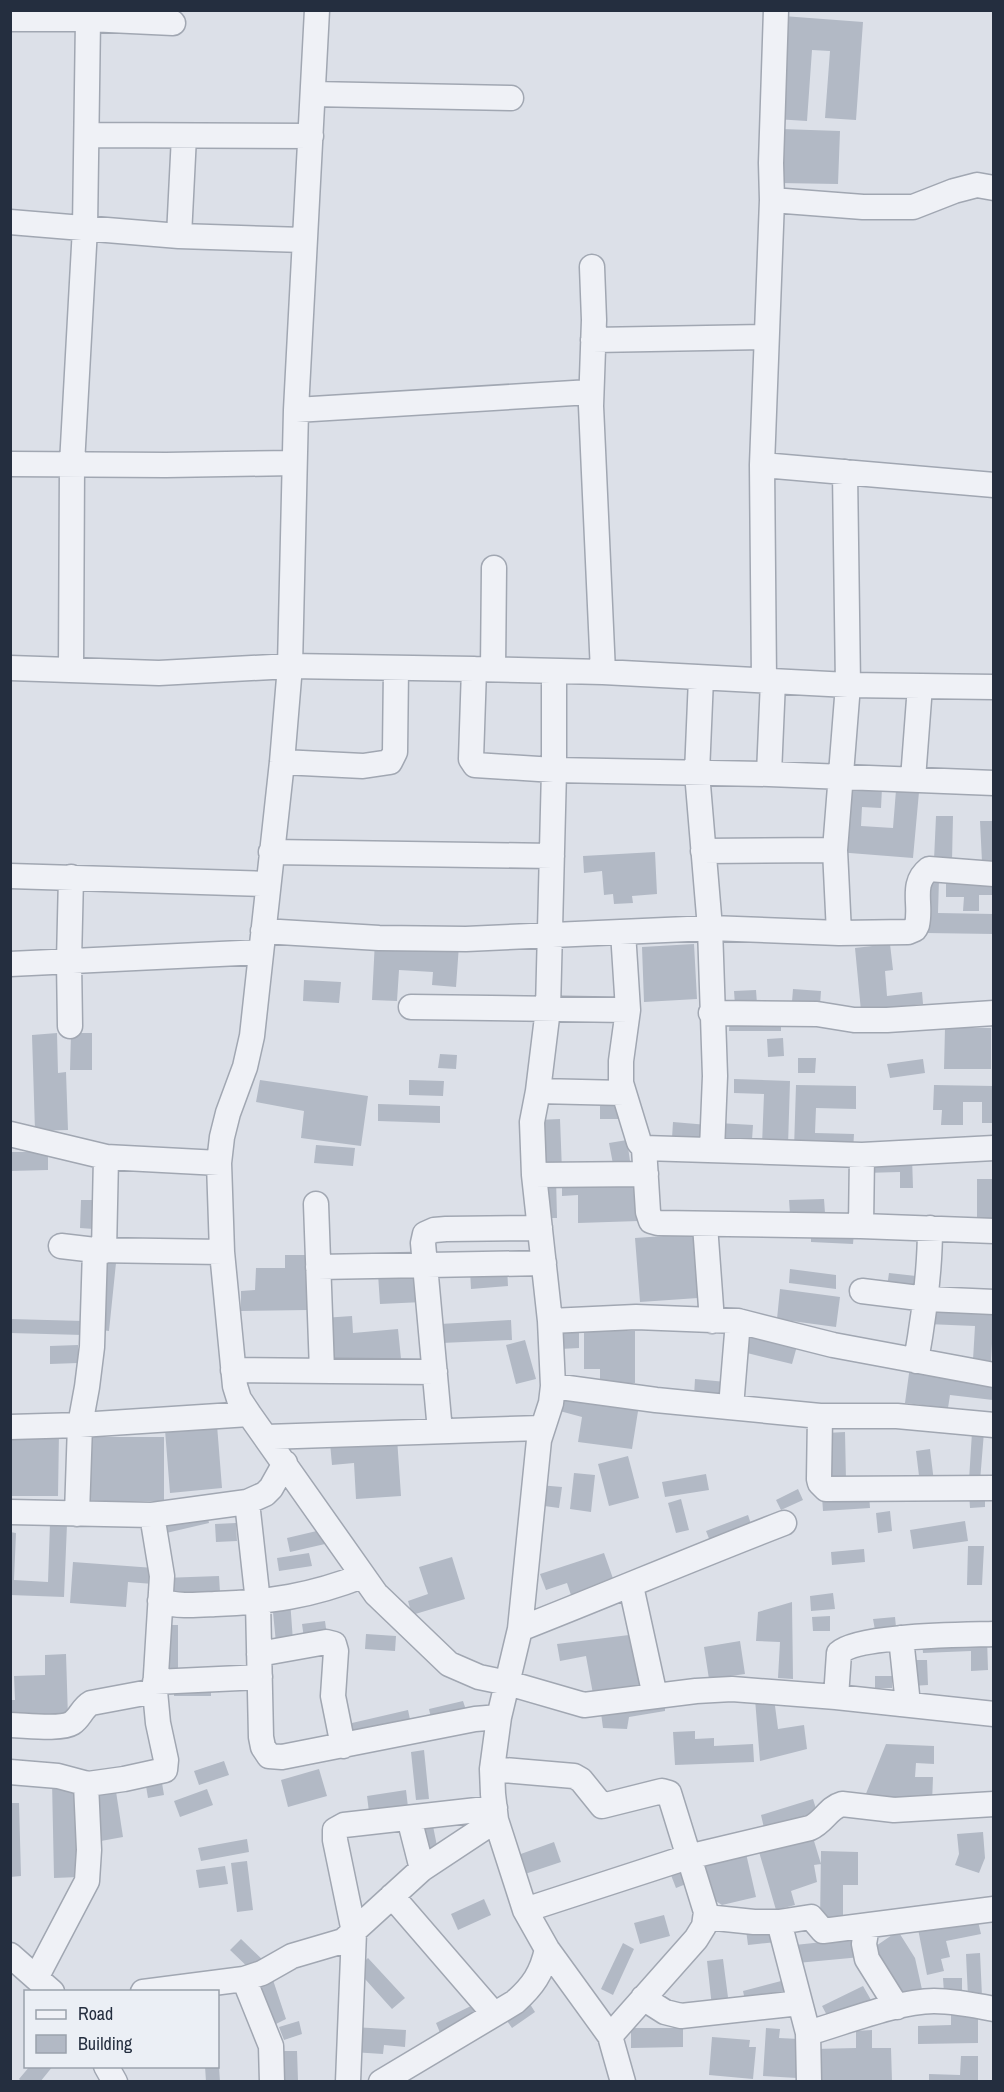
<svg xmlns="http://www.w3.org/2000/svg" width="1004" height="2092" font-family="'Archivo Narrow',sans-serif">
  <style>
    .building { fill: #b2b9c5 }
    .lines { fill: none; stroke-linecap: round; stroke-linejoin: round }
    .minor-casing { stroke: #a1a7b2; stroke-width: 27 }
    .minor { stroke: #eff1f6; stroke-width: 24 }
  </style>
  <rect width="100%" height="100%" fill="#dce0e8"/>
  <path class="building" d="M783,16l80,6 -7,98 -31,-2 5,-67 -18,-1 -5,71 -32,-2z
    M781,129l59,2 -2,53 -59,-1z
    M842,785l40,3 -1,20 -19,-1 -1,19 32,2 3,-38 23,2 -6,66 -76,-6z
    M936,816h17l-1,45 -18,-1z
    M980,821h14v40l-12,1z
    M655,852l2,42 -25,2 1,7 -19,1 -1,-10 -9,1 -2,-24 -18,2 -1,-17z
    M927,879h12l-1,34 56,1v20l-68,-1z
    M946,879h48v16h-15v16h-16l1,-14h-18z
    M375,940l84,5 -3,42 -24,-2 1,-13 -34,-2 -2,31 -25,-1z
    M694,944l3,55 -53,3 -2,-55z
    M890,944l3,26 -8,1 2,25 35,-4 1,12 -62,7 -6,-63z
    M304,980l37,2 -2,21 -36,-2z
    M793,989l28,2 -1,14 -28,-3z
    M756,990l1,14 -22,1 -1,-14z
    M730,1016h51v15h-52z
    M945,1028h46v41h-47z
    M57,1033l1,40 8,-1 2,58 -33,1 -3,-96z
    M71,1033h21v37h-22z
    M783,1038l1,18 -16,1 -1,-18z
    M440,1054l17,1 -1,14 -18,-1z
    M798,1058h18l-1,15h-17z
    M923,1059l2,14 -35,5 -3,-14z
    M734,1079l56,2 -2,65 -26,-1 2,-51 -30,-1z
    M260,1080l108,16 -7,50 -60,-8 3,-27 -48,-9z
    M409,1080l35,1 -1,15 -34,-1z
    M796,1085l60,1v23l-40,-1 -1,25 39,1 -1,17 -59,-2z
    M934,1085l60,1v37h-12v-21h-19v23h-22l1,-15h-9z
    M378,1104l62,2v17l-62,-2z
    M600,1106h20v13h-20z
    M560,1119l2,52h-24l-1,-51z
    M673,1122l35,3 -1,15 -35,-2z
    M718,1123l35,2 -1,15 -35,-2z
    M627,1140l3,21 -17,3 -4,-21z
    M316,1145l39,3 -2,18 -39,-3z
    M10,1152h38v18l-38,1z
    M912,1157l1,31h-13v-16l-36,1v-14z
    M562,1177l76,2 1,42 -61,2v-28l-16,1z
    M556,1178l1,40h-15l-1,-39z
    M977,1179h17v44h-17z
    M824,1199l1,14 -35,1 -1,-14z
    M81,1200h14l-1,29 -14,-1z
    M811,1230l43,2 -1,12 -42,-2z
    M693,1234l5,64 -58,4 -5,-64z
    M285,1255h23v55l-67,1v-20l14,-1 1,-22h29z
    M100,1261l16,2 -7,68 -15,-2z
    M507,1267l1,19 -37,3 -1,-19z
    M790,1269l46,6v14l-47,-6z
    M422,1272l1,30 -43,2 -2,-30z
    M889,1273l36,4 -1,14 -37,-4z
    M780,1289l60,8 -4,30 -59,-8z
    M929,1304l65,4 -3,53 -18,-1 2,-34 -48,-2z
    M352,1316l1,17 45,-4 3,30 -74,6 -4,-47z
    M10,1319l74,2 -1,14 -73,-2z
    M511,1320l1,20 -71,3 -1,-19z
    M560,1327h19v21l-19,1z
    M584,1331h51v52h-35v-14h-16z
    M747,1335l50,11 -5,18 -49,-12z
    M525,1340l11,39 -20,5 -10,-39z
    M78,1345v18l-28,1v-18z
    M910,1366l84,10 -1,24 -43,-5 -2,13 -43,-5z
    M695,1379l31,3 -2,16 -30,-2z
    M558,1391l81,14 -7,44 -54,-7 4,-25 -26,-7z
    M217,1425l5,63 -52,5 -5,-63z
    M845,1432l1,49 -18,1 -2,-49z
    M972,1432h12l-4,49 -11,-1z
    M10,1433h49l-1,63h-48z
    M83,1437h81v64l-81,1z
    M397,1438l4,58 -45,3 -2,-36 -22,2 -2,-22z
    M930,1449l4,33 -14,2 -4,-33z
    M628,1456l11,42 -30,8 -11,-42z
    M574,1473l21,2 -4,37 -21,-3z
    M706,1474l3,16 -44,7 -3,-15z
    M539,1485l23,2 -3,21 -22,-3z
    M798,1489l5,11 -22,10 -5,-10z
    M969,1493h16v14l-15,1z
    M869,1494l1,14 -47,3 -1,-14z
    M681,1499l8,31 -13,3 -8,-30z
    M206,1509l3,14 -47,11 -3,-15z
    M890,1511l2,20 -14,2 -2,-20z
    M748,1515l3,9 -41,17 -4,-10z
    M965,1521l3,20 -55,8 -3,-19z
    M50,1523l17,1 -3,73 -54,-2v-63l6,1 -2,47 34,2z
    M236,1523l1,18 -21,1 -1,-18z
    M321,1530l4,14 -35,8 -3,-14z
    M968,1546h16l-2,39h-15z
    M864,1549l1,13 -33,3 -1,-13z
    M309,1553l3,13 -33,5 -2,-13z
    M604,1553l12,34 -43,14 -6,-18 -21,7 -6,-16z
    M452,1557l13,42 -53,16 -4,-14 20,-7 -9,-27z
    M73,1562l81,6 -1,16 -25,-2 -2,25 -56,-4z
    M219,1576l1,16 -57,2v-16z
    M833,1593l2,16 -24,2 -1,-15z
    M290,1600l3,41 -17,2 -4,-41z
    M792,1602l1,77 -15,-1 2,-36 -24,-1 2,-29z
    M830,1616v15h-17l-1,-14z
    M895,1617l1,10 -21,3 -2,-11z
    M325,1621l2,15 -23,2 -2,-14z
    M161,1625h17v49h-17z
    M366,1634l30,2 -1,15 -30,-2z
    M637,1634l12,52 -56,8 -7,-38 -26,5 -3,-17z
    M987,1638l1,32 -17,1v-20l-48,2 -1,-13z
    M740,1641l5,33 -36,5 -5,-32z
    M66,1654l2,64 -58,1v-19h5l-1,-24 31,-1v-20z
    M910,1660h17l1,25 -17,1z
    M875,1676h17v12h-17z
    M211,1682v14h-37v-13z
    M774,1698l4,31 26,-4 3,24 -47,12 -5,-62z
    M463,1701l4,12 -35,9 -3,-13z
    M665,1703v8l-36,6 -2,12 -24,-1 -2,-15z
    M408,1710l3,14 -68,16 -4,-14z
    M695,1731v8l19,-1v8l39,-2 1,18 -79,3 -2,-33z
    M886,1744l48,2v18l-18,-1 -1,14h18l-1,26 -69,-2z
    M424,1750l5,49 -13,1 -5,-48z
    M224,1761l5,14 -30,10 -5,-14z
    M319,1769l8,27 -39,11 -7,-27z
    M161,1777l3,18 -16,3 -3,-18z
    M52,1781h25l2,96 -25,1z
    M115,1785l8,52 -22,4 -9,-52z
    M207,1789l6,16 -33,12 -6,-16z
    M406,1790l2,17 -39,5 -2,-16z
    M813,1799l4,13 -53,16 -3,-13z
    M10,1803h9l2,73 -11,1z
    M431,1816l6,30 -18,4 -6,-30z
    M811,1831l10,33 -7,1 3,17 -26,9 4,14 -19,5 -19,-65z
    M983,1832l2,26 -6,15 -24,-8 4,-11 -2,-20z
    M247,1839l2,13 -48,9 -3,-13z
    M554,1842l7,20 -36,12 -7,-19z
    M745,1849l11,48 -34,8 -14,-9 -8,-36z
    M821,1851l37,1v33h-15v38h-23z
    M247,1861l6,49 -16,2 -6,-49z
    M684,1864l7,18 -15,6 -7,-18z
    M225,1866l3,18 -29,4 -3,-18z
    M484,1899l7,16 -33,15 -7,-16z
    M664,1915l6,21 -30,8 -6,-21z
    M977,1917l4,17 -35,7 4,16 -9,2 3,12 -17,4 -9,-46z
    M775,1926l2,16 -29,3 -2,-15z
    M898,1931l17,27 8,36 -26,-2 -27,-42z
    M860,1938l1,19 -64,6 -2,-18z
    M241,1939l24,23 -11,11 -24,-23z
    M623,1943l11,6 -21,46 -12,-6z
    M980,1953l2,43 -14,1 -2,-43z
    M368,1958l37,40 -13,11 -36,-40z
    M723,1959l6,46 -17,2 -5,-46z
    M271,1974l15,45 -14,7 -17,-44z
    M943,1978h19v14l-18,1z
    M785,1980l3,14 -42,11 -3,-14z
    M863,1986l8,14 -41,21 -8,-15z
    M528,2001l7,11 -23,16 -7,-10z
    M473,2005l8,10 -40,20 -5,-12z
    M951,2012h27v31l-60,1v-18l33,-1z
    M299,2021l3,13 -18,6 -5,-13z
    M353,2027l53,3 -1,17 -21,-2 -1,9 -31,-2z
    M631,2028h52v19l-52,1z
    M766,2028l14,1 -1,9 20,1 -2,39 -34,-2z
    M872,2030v18h19l1,34h-77l-1,-33 42,-1v-17z
    M712,2037l38,3 -1,7h7l-3,32 -44,-4z
    M281,2051h16l1,30h-16z
    M961,2056h17v26h-49v-8l31,1z
    M30,2066h23l-13,16h-18l-3,-3z
    M205,2066h14l1,16h-14z"/>
  <g class="lines">
    <defs>
      <path id="minor" d="M317,10l-21,400 -6,256 -8,96 -30,274 -7,31 -17,46 -6,24 -3,26 3,89 13,134 4,13 10,15 127,180 73,70 30,13 29,6 76,22 112,-14 36,-2 104,8 158,17
        M10,19h78l85,4
        M313,94l198,4
        M87,135l224,1
        M772,200l91,7h50l41,-16 23,-6 17,3
        M10,222l169,14 125,4
        M179,236l5,-100
        M592,267l2,53 -3,86 12,266
        M593,340l173,-3
        M296,410l294,-18
        M10,464l156,1 128,-2
        M762,465l232,20
        M10,668l149,5 131,-7 184,3 129,3 245,13 146,2
        M474,669l-3,90 4,6 79,5 215,4 225,9
        M493,669l1,-101
        M71,670l1,-206 13,-236 3,-209
        M701,678l-4,95 13,155 5,148 -3,74
        M764,680l-2,-215 10,-265 -1,-37 5,-153
        M282,762l81,4 27,-4 5,-10 1,-84
        M769,774l4,-93
        M913,779l7,-93
        M703,851l132,-1
        M271,852l281,4
        M10,876l258,8
        M263,931l116,7 87,1 244,-11 129,5 69,-1 7,-3 2,-4c5,-21 -7,-41 12,-56l65,5
        M623,932l5,78 -7,51v22l18,59 5,6 4,64 3,9 7,2 203,3 133,5
        M839,933l-4,-83 13,-165 -3,-213
        M10,964l251,-12
        M411,1007l217,3
        M711,1013l106,1 37,6h33l107,-7
        M70,1026l-1,-65 2,-84
        M538,1091l86,2
        M10,1134l96,23 113,6
        M644,1148l218,7 132,-7
        M534,1175l112,-1
        M316,1204l6,167
        M705,1225l7,96
        M861,1226l1,-71
        M61,1246l34,4 127,2
        M104,1251l2,-94
        M318,1267l226,-4
        M862,1291l65,8 67,3
        M550,1321l86,-4 102,4 95,24 161,30
        M916,1361c8,-45 14,-88 14,-133
        M233,1370l202,2
        M553,1386l-3,-65 -16,-146 -2,-53 6,-31 10,-82 6,-239v-98
        M731,1407l7,-86
        M820,1416l-1,63 1,4 6,6 168,-1
        M10,1427l70,-2 169,-11
        M440,1431l-17,-188 2,-9 9,-4 12,-1 94,-1
        M266,1437l276,-9
        M247,1502l11,100 3,135 2,10 6,9 13,1 193,-38 24,-2
        M10,1512l142,3 95,-13 18,-8 6,-6 14,-25
        M77,1514l3,-89 7,-38 5,-40 3,-97
        M631,1586l24,110
        M160,1601c18,6 37,4 55,3 55,-2 96,-8 147,-28
        M520,1629c89,-35 176,-72 264,-106
        M901,1638l7,66
        M259,1654l67,-12 8,2 2,7 -3,45 10,50
        M155,1682l105,-5
        M836,1697l3,-44c18,-18 125,-18 155,-19
        M10,1725c14,0 51,5 62,-2 8,-5 10,-15 19,-20l64,-12
        M492,1769l82,7 7,4 21,26 60,-15 7,2 37,119 -2,14 -8,13 -86,97
        M10,1772l48,4 30,8 36,-5 41,-9 1,-10 -8,-37 -3,-32 7,-115 -10,-61
        M409,1818l13,51
        M392,1896l102,118
        M525,1910l163,-53 122,-29c14,-6 18,-20 32,-24l52,6 100,-6
        M706,1917l48,5h25l32,-5 12,14 171,-22
        M779,1922l29,111 1,49
        M867,1926l-3,18 3,15 30,48
        M10,1955l42,37
        M36,1978l51,-97 2,-31 -3,-66
        M244,1979l27,67 1,36
        M143,1992l101,-13 18,-6 30,-17 51,-15 79,-72 74,-49
        M643,1998l22,14 16,4 119,-13
        M808,2033c35,-10 90,-32 126,-32 20,0 40,4 60,8
        M106,2066l9,16
        M348,2082l6,-150 -19,-92v-10l9,-5 151,-17
        M381,2082l134,-80c18,-16 27,-29 32,-53
        M623,2082l-13,-46 -63,-87 -22,-39 -29,-90 -3,-26 -1,-25 7,-52 21,-88 19,-189 12,-37 2,-17 103,14 164,16h77l97,9"/>
    </defs>
    <use href="#minor" class="minor-casing"/>
    <use href="#minor" class="minor"/>
  </g>
  <rect width="1004" height="2092" fill="none" stroke="#242e3f" stroke-width="24"/>
  <rect x="24" y="1990" width="195" height="78" fill="#ebeff5" stroke="#9ba2ac" stroke-width="1.5"/>
  <rect x="36" y="2010" width="30" height="9" fill="#eff1f6" stroke="#9ba2ac" stroke-width="1.5"/>
  <text x="78" y="2020" font-size="18" fill="#242e3f">Road</text>
  <rect x="36" y="2035" width="30" height="18" fill="#b2b9c5" stroke="#9ba2ac" stroke-width="1.5"/>
  <text x="78" y="2050" font-size="18" fill="#242e3f">Building</text>
</svg>
